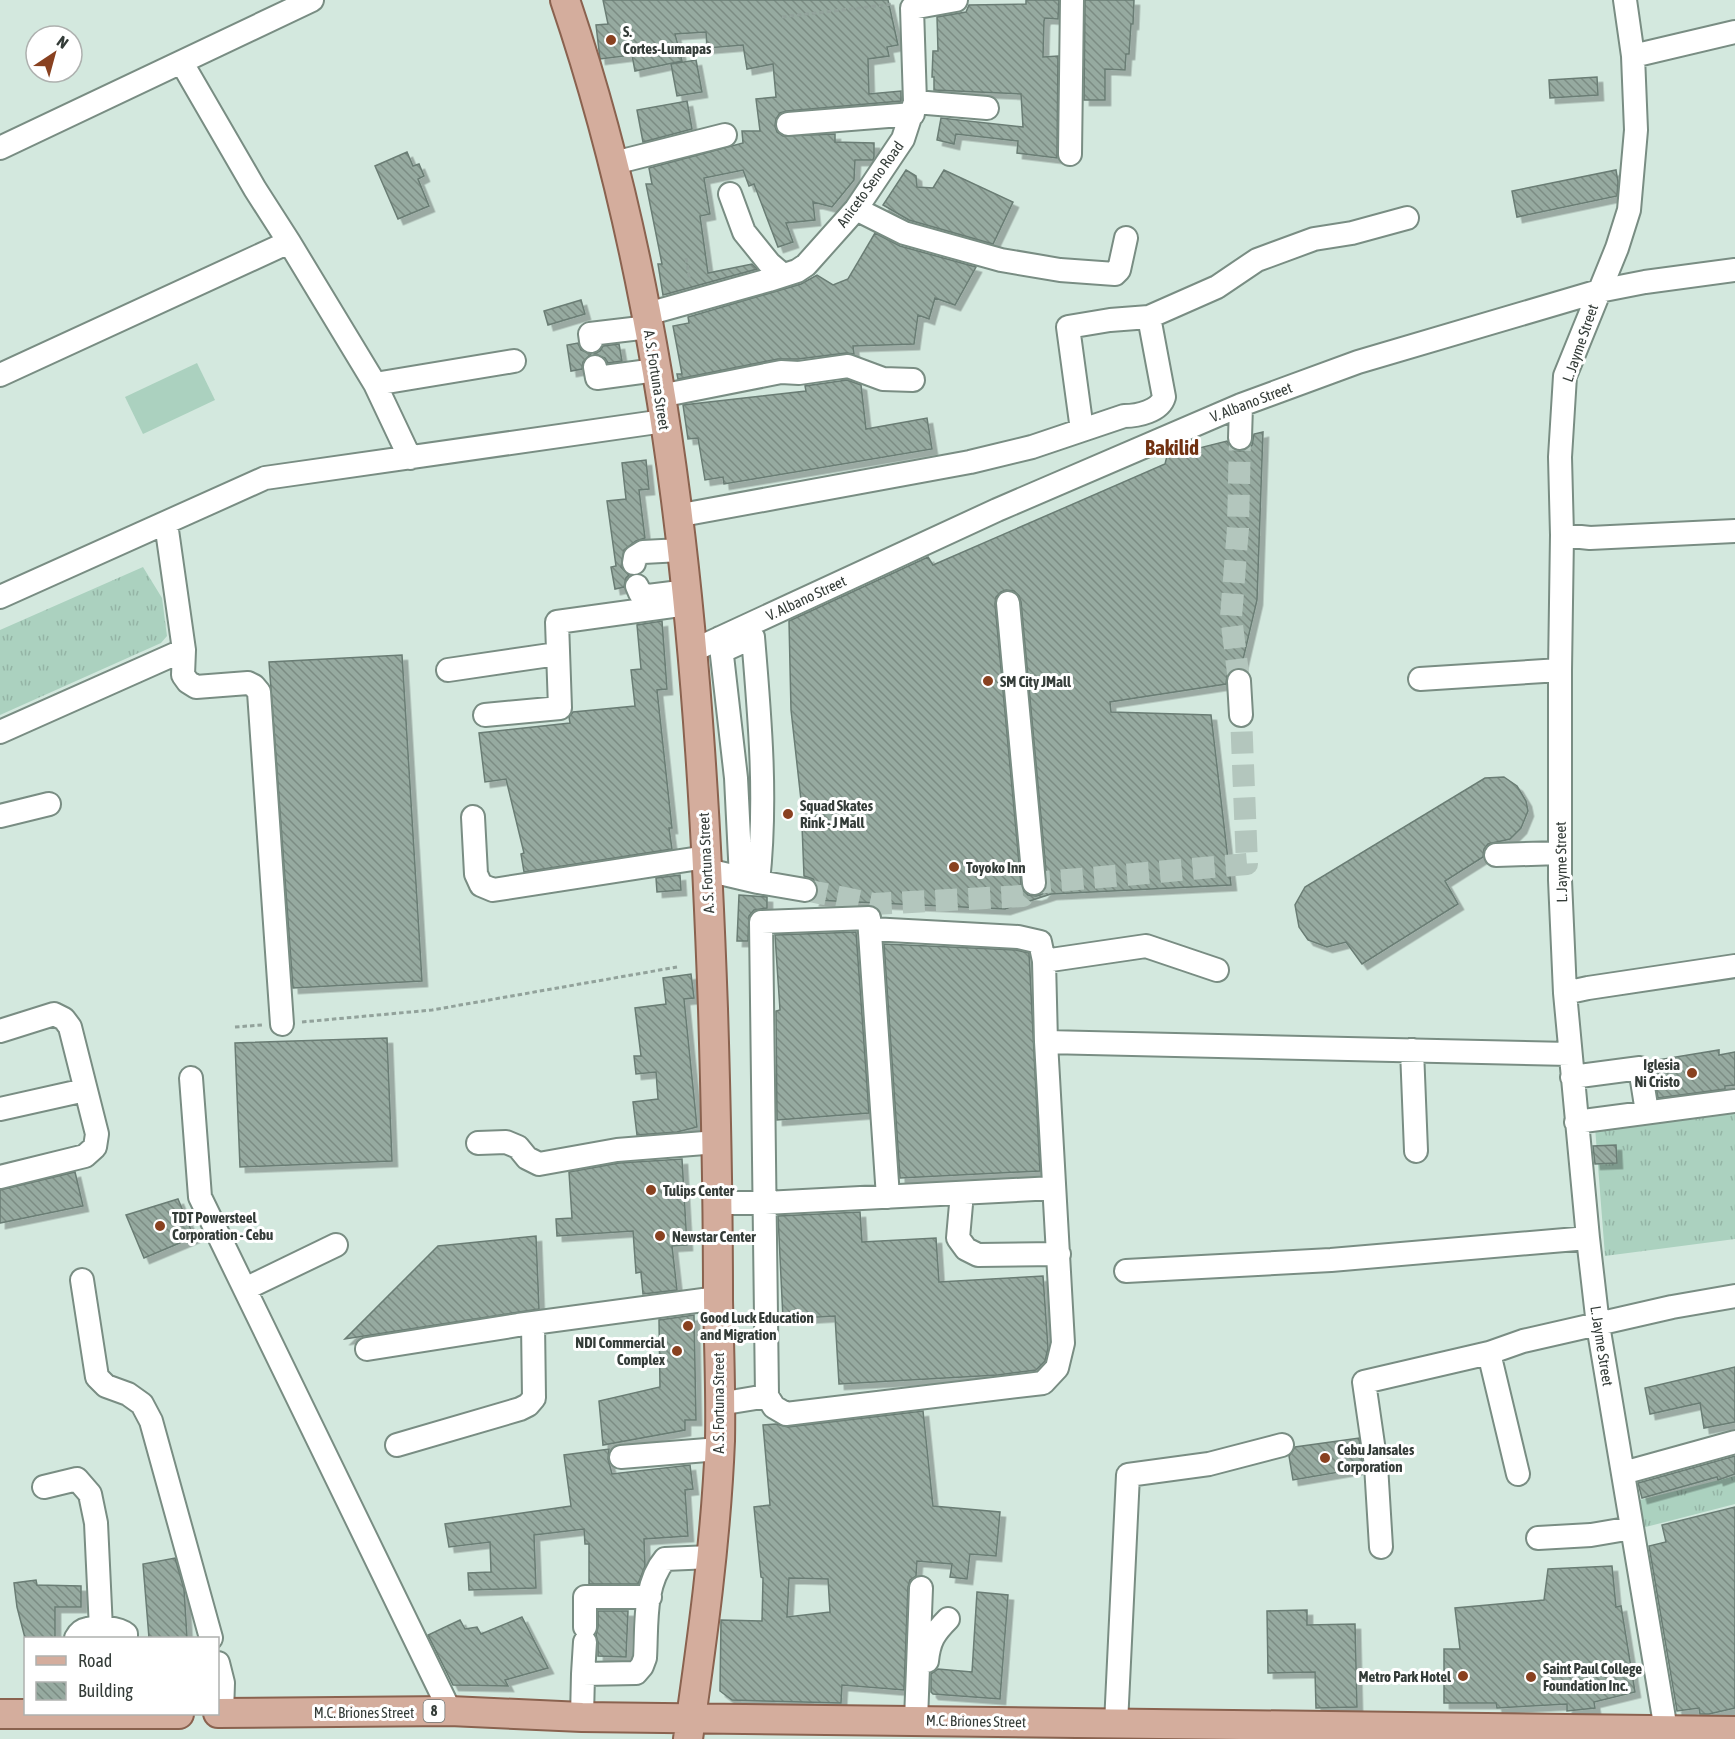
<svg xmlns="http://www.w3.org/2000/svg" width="1735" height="1739" font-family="'Asap Condensed',sans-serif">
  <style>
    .grass { fill: url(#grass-tufts) }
    .park { fill: #abd1bf }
    .building { fill: url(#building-back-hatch); stroke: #6a7d74; stroke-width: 1.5; fill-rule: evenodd; filter: url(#shadow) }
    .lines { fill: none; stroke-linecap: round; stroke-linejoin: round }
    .minor-tunnel { stroke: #b3c6bd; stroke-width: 22; stroke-dasharray: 22 11; stroke-linecap: butt }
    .minor-casing { stroke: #798d83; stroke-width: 26 }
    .major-casing { stroke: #8a624f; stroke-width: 32 }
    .path { stroke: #92a29b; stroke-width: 3; stroke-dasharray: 4.5 3; stroke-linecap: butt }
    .minor { stroke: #fff; stroke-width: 22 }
    .major { stroke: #d4ad9d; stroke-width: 28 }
    .poi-dot { fill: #894120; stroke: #fff; stroke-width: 2 }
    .labels { text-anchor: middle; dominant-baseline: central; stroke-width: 6; stroke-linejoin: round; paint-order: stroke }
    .shield { fill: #fff; stroke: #717674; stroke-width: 1.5 }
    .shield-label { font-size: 14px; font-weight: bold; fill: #343c38 }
    .poi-label { font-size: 15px; font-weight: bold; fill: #343c38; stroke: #fff; text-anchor: start }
    .street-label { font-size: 15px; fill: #343c38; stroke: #fff }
    .district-label { font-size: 21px; font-weight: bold; fill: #713111; stroke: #fff }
  </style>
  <defs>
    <pattern id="grass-tufts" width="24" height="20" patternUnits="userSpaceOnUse" patternTransform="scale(1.5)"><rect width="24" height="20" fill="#abd1bf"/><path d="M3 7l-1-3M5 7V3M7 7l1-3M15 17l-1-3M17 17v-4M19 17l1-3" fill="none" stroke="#94b4a5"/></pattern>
    <pattern id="building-back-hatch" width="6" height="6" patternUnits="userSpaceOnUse" patternTransform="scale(1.5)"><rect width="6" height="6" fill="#96aaa0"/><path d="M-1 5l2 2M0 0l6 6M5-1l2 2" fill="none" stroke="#7b8c83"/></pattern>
    <filter id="shadow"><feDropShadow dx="5.5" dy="5.5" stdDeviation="0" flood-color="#0004"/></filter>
  </defs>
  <rect width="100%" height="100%" fill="#d3e8de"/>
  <path class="grass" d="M143,567l19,31 5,38 -6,7 -161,72v-85z
    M1735,1103v136l-130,17 -10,-129z
    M1735,1476v28l-97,25 -6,-27z"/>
  <path class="park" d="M197,363l18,37 -72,34 -18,-37z"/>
  <path class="building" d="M603,0h285l10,45 -11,2 2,9 -21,3 1,35 32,-3v10l-114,10 -7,2 -4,6 -1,7 2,6 6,4 52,-2v8l39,1v14l-1,3h-18l-1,20 -22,27 -19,-5 2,18 -29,3 7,19 -15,5 -24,-63 -5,2 -6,-16 -39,8 6,36 -10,2 8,57 44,-9 5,5 -94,26 -5,-31h4l-16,-80h6l-3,-16 94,-25 -1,-12h18l-4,-32 20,-2 -3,-33 -26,5 -4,-24 -36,3 -1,-16 -31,2 7,27 -47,10 -3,-16 -32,4 -4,-34 12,-1z
    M1026,0h33l-1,19 -13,-1 -1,3 -1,36 15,-1 -1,102 -40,-5 1,-12 -62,-7 -2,10 -17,-4 4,-22 82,9 -2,-33 -87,-4v-13h-2l1,-26h5l-1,-34 29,-5 3,-7 57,-1z
    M1085,0h49l-1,24h-2l-2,30h-3l-1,16 -20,-1v31h-21z
    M696,60l6,32 -25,4 -6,-32z
    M1597,77l1,18 -48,3 -1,-18z
    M687,101l5,28 -49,13 -6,-32z
    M407,152l6,14 6,-2 5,12 -6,3 11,27 -31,13 -23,-53z
    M906,170l10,6 1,11 16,1 11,-18 69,32 -20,42 -84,-24 -26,-15z
    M1616,170l2,12 -1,14 -100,21 -5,-26z
    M875,233l25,13 76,21 -21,38 -20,-7 -6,21 -11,-4 -4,29 -61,2 1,8 -8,-1 -48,6h-20l-100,20 -1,-5h5l-9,-48 16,-3 -1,-6 113,-33 16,-9 16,10 15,-6z
    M581,300l4,14 -37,11 -4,-14z
    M578,343l3,7 10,4 -8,8 -1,7 -11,2 -4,-26z
    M619,344l3,17 -14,2 -3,-5 -11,-4 6,-3 3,-5z
    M847,380l14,5 5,44 61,-11 5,31 -208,35 -1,-7 -18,3 -7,-42 -10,1 -5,-34 123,-14 -1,-5z
    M1263,432l-6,168 -16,68 -10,2 -4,6 -1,8 -116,18 1,10 100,3 20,170 -180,9 -46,15 -191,-9 4,-7 -1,-8 -4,-6 -9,-3 -3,-76 -10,-90 -2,-89 139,-64 5,8 232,-101 2,-8 60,-15 6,9 7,1 6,-1 6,-5 2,-11zM1006,590l8,1 5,5 2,6 26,280 -1,7 -4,5 -6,2 -8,-1 -5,-5 -2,-6 -26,-280 1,-7 5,-5z
    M646,460l3,29 -10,1 6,48 -9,3 -12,9 -3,17 8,8 -3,3 -2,9 -9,2 -4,-22 5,-1 -9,-65 19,-2 -4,-36z
    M662,621l5,68 -10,1 15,138h-3l3,21 -148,23 -3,-18 3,-1 -18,-74 -21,3 -6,-49 91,-10 -1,-6 4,-5 62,-6 -4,-36 10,-1 -4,-44z
    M402,655l20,326 -129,7 -24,-326z
    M1504,777l13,9 9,15 2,10 -7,17 -11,11 -22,5 -4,5 -1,8 -38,24 13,23 -96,60 -16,-22 -19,5 -19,-7 -9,-13 -4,-22 10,-18 180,-109z
    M680,875l1,15 -24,2 -1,-14z
    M739,895l28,2v11l-13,2 -5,6 -1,25h-11z
    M856,932l13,181 -92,7 -1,-109 4,-1 -5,-75z
    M884,944l132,6 13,3 11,218 -140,7z
    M691,974l3,24 -10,1 13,128 -20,5 -40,3 -4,-33 25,-3 -2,-27 -20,2 -2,-18h7l-6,-48 31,-4 -3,-26z
    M387,1038l5,123 -152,6 -5,-124z
    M1719,1050v5l16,-3v33l-10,1v3l-67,9 -7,-37z
    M1616,1145l1,18 -22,1 -2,-18z
    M682,1159l5,86 -15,1 5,44 -34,4 -2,-22 -5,1 -3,-42 -76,5 -1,-17 16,-1 -3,-46 50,-9z
    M75,1172l8,34 -83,17v-33z
    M178,1199l16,38 -50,21 -18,-43z
    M860,1212l2,30 74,-4 3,44 104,-6 5,72 -3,13 -9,9 -38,5 -159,9 -4,-68 -52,3 -5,-103z
    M536,1236l3,73 -194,30 93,-93z
    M694,1315l2,105h-11v10l-82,15 -4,-44 61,-14 -1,-67z
    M1735,1367v55l-31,6 -4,-25 -50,11 -5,-26z
    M923,1411l10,95 67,6 -4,44 -26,-2 -3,25 -17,-2 2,-13 -35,-3 -1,15 -6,4 -2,7 -4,103 -62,-5 -1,18 -109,-3 -12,-9 1,-71 41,1 1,-43 -2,-1 -7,-70 16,-2 -7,-80 13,-1 12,3zM789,1578l39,1 2,33 -43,5z
    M1359,1438l4,30 -70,12 -4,-24 6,-9z
    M609,1449l-1,10 4,15 78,-9 3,24 -8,1 3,46 -44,3 1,27 -7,18h-49v-40h-4l-1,-15 -50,6 2,53 -67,2 -1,-17 23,-1 -1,-30 -41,5 -4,-23 126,-18 -7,-51z
    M1735,1456v18l-17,6 -1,-3 -75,21 -4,-15z
    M1735,1507v201l-26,6h-9l-1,-6 -22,3 -28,-165 17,-4 -4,-17z
    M175,1558l9,31 3,49h-38l-6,-74z
    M1612,1566l4,41 5,-1 14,86 -41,10 1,6 -28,3v-7l-70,4 -1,-5h-52v-54h16l-5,-41 89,-8 4,-31z
    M36,1580l1,5 44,1v21h-26v31h-30l-8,-31 -3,-24z
    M977,1592l31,3 -8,104 -67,-5 -2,-2v-18l7,-5 34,3z
    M1307,1610v15l48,-1 2,83 -41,1 -1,-36 -47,1 -1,-62z
    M598,1611h30l-2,46 -28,-1v-14l-2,-7 2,-8z
    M522,1617l26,51 -43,12 3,6 -55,-1 -25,-50 32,-15 5,9 12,-2 4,7z"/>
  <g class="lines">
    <path class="minor-tunnel" d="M1239,681l-8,-64 7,-89 2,-90
      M805,890l69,14 149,-8 11,-13 213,-19 -6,-149"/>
    <defs>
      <path id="minor" d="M1625,0l8,56 3,74 -7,80 -12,38 -52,128 -5,81 2,78 -2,135v210l5,113 23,245 10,87 68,405
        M1633,56l102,-24
        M182,63l73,126 34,53 86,142 35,74
        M915,102l72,6
        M788,124l125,-10
        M0,148l312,-148
        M1070,154l2,-154
        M614,163l111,-28
        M730,194l14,38 25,31 14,12
        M856,209l48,24 97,27 59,10 55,4 4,-4 7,-32
        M647,314l122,-34 28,-9 9,-6 50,-56 47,-70 12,-37 -3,-94 44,-8
        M591,341l-1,-7 59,-7
        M595,367l2,11 59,-8
        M0,375l289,-133
        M375,384l139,-23
        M660,396l121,-24 18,1 49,-7 35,13 30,1
        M1082,430l-14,-103 42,-7 39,-3 68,-30 40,-27 57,-21 38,-6 55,-15
        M1240,438l1,-33
        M676,516l294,-54 62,-15 92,-31c14,0 36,-5 40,-19l-15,-80
        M166,523l18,127 -1,25 5,7 8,5 52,-4 6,3 5,6 23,332
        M1562,535l28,3 145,-7
        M634,563l1,-6 8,-5 38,-2
        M637,586l3,7 8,3 24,-3
        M0,597l265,-119 399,-57
        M1008,603l26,280
        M720,638l16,140 5,100
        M729,648l24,-11c7,82 14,164 5,245
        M692,651l305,-141 244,-105 117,-43 241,-71 46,-9 90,-12
        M448,670l109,-16
        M1420,679l140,-9
        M1239,681l2,34
        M485,715l75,-7 -3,-86 130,-18
        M0,732l184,-82
        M0,816l49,-12
        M473,817l3,57 5,11 12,5 213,-33
        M1496,855l64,-2
        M707,870l51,12 47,8
        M871,929l147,8 22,5 4,19 2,81 17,301 -6,25 -14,15 -257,31 -12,-7 -7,-11 -6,-474 108,-4 19,279
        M1044,961l102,-15 71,24
        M1565,993l23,-5 147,-22
        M0,1031l54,-17 10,5 6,8 27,107 -2,13 -10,9 -85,21
        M1046,1042l524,12
        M1412,1050l4,101
        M1572,1077l68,-9 7,44
        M191,1078l9,119 250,514
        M0,1109l85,-19
        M1576,1122l159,-21
        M478,1143l28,-1 12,5 9,11 12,6 78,-14 100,-8
        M962,1193l-4,45 8,11 12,6 81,-1
        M718,1203h47l289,-15
        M1126,1271l205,-11 257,-22
        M82,1280l15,97 9,9 22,8 14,10 9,17 60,217
        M245,1289l91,-44
        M367,1349l151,-24 200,-27
        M1489,1353l29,121
        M719,1404l48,-8
        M397,1445l123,-36 8,-4 6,-7 -1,-75
        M621,1457l98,-8
        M1623,1473l112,-31
        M44,1487l33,-8 13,15 6,29 5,106
        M1538,1538l53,-3 41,-7
        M1381,1547l-5,-82 -12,-83 125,-29 34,-12 149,-34 63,-11
        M585,1627v-30h65
        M76,1638c2,-4 5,-8 11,-9 10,-2 31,-2 39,5v4
        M927,1661c2,-20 7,-28 21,-42
        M218,1663l5,20 -1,30
        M583,1674l2,-32
        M582,1717l1,-43 53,-1 6,-7 3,-8c2,-32 -2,-73 20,-99l46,-2
        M916,1720l5,-132
        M1116,1724l12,-249 81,-11 73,-19"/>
      <path id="major" d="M565,0c110,324 136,669 148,1009 3,97 5,194 5,291 1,47 3,94 2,141 -4,100 -18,200 -32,298
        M218,1713l232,-2 132,6 1153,14
        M0,1714h179"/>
    </defs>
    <use href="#minor" class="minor-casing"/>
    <use href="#major" class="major-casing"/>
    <path class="path" d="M782,17l111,-13
      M686,258l4,24
      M302,1022l130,-12 245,-43
      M235,1027l27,-2"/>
    <use href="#minor" class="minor"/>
    <use href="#major" class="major"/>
  </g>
  <g class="poi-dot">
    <circle cx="611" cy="40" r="6"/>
    <circle cx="988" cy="681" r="6"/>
    <circle cx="788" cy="814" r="6"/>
    <circle cx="954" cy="867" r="6"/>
    <circle cx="1692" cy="1073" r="6"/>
    <circle cx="651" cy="1190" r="6"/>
    <circle cx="160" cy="1226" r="6"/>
    <circle cx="660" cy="1236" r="6"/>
    <circle cx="688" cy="1326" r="6"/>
    <circle cx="677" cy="1351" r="6"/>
    <circle cx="1325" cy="1458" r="6"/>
    <circle cx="1463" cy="1676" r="6"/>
    <circle cx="1531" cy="1677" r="6"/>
  </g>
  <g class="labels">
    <rect class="shield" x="423.5" y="1700" width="21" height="22" rx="4.5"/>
    <g class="shield-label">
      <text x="434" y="1711">8</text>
    </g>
    <g class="poi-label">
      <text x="623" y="31">S.<tspan x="623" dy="17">Cortes-Lumapas</tspan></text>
      <text x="1000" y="681">SM City JMall</text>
      <text x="800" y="805">Squad Skates<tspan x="800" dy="17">Rink - J Mall</tspan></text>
      <text x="966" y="867">Toyoko Inn</text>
      <text x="1680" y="1064" text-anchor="end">Iglesia<tspan x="1680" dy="17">Ni Cristo</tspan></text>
      <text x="663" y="1190">Tulips Center</text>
      <text x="172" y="1217">TDT Powersteel<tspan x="172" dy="17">Corporation - Cebu</tspan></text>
      <text x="672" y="1236">Newstar Center</text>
      <text x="700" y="1317">Good Luck Education<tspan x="700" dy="17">and Migration</tspan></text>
      <text x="665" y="1342" text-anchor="end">NDI Commercial<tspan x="665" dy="17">Complex</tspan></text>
      <text x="1337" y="1449">Cebu Jansales<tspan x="1337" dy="17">Corporation</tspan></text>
      <text x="1543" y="1668">Saint Paul College<tspan x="1543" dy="17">Foundation Inc.</tspan></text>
      <text x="1451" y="1676" text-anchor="end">Metro Park Hotel</text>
    </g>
    <g class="street-label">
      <text transform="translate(870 184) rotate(-54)">Aniceto Seno Road</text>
      <text transform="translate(1580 343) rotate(-71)">L. Jayme Street</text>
      <text transform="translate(657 380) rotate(81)">A. S. Fortuna Street</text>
      <text transform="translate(1251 402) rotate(-21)">V. Albano Street</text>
      <text transform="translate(806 598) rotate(-25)">V. Albano Street</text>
      <text transform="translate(1561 862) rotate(-91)">L. Jayme Street</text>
      <text transform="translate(706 863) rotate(-93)">A. S. Fortuna Street</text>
      <text transform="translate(1602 1346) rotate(81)">L. Jayme Street</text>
      <text transform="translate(718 1403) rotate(-90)">A. S. Fortuna Street</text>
      <text x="364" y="1712">M.C. Briones Street</text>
      <text transform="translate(976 1721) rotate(1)">M.C. Briones Street</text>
    </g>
    <g class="district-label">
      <text x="1172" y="447">Bakilid</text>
    </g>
  </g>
  <rect x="24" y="1637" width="195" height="78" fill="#ffffff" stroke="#aeb1af" stroke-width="1.5"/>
  <rect x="36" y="1656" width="30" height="9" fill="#d4ad9d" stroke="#aeb1af" stroke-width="1.5"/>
  <text x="78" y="1667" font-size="18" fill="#343c38">Road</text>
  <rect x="36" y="1682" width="30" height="18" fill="url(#building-back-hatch)" stroke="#aeb1af" stroke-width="1.5"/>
  <text x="78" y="1697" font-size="18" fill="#343c38">Building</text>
  <g transform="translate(54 54) rotate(36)"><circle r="28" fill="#ffffff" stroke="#aeb1af" stroke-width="1.5"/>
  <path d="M0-4.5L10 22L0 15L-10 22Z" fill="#894120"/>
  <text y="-9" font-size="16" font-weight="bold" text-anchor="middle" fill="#343c38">N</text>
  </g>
</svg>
